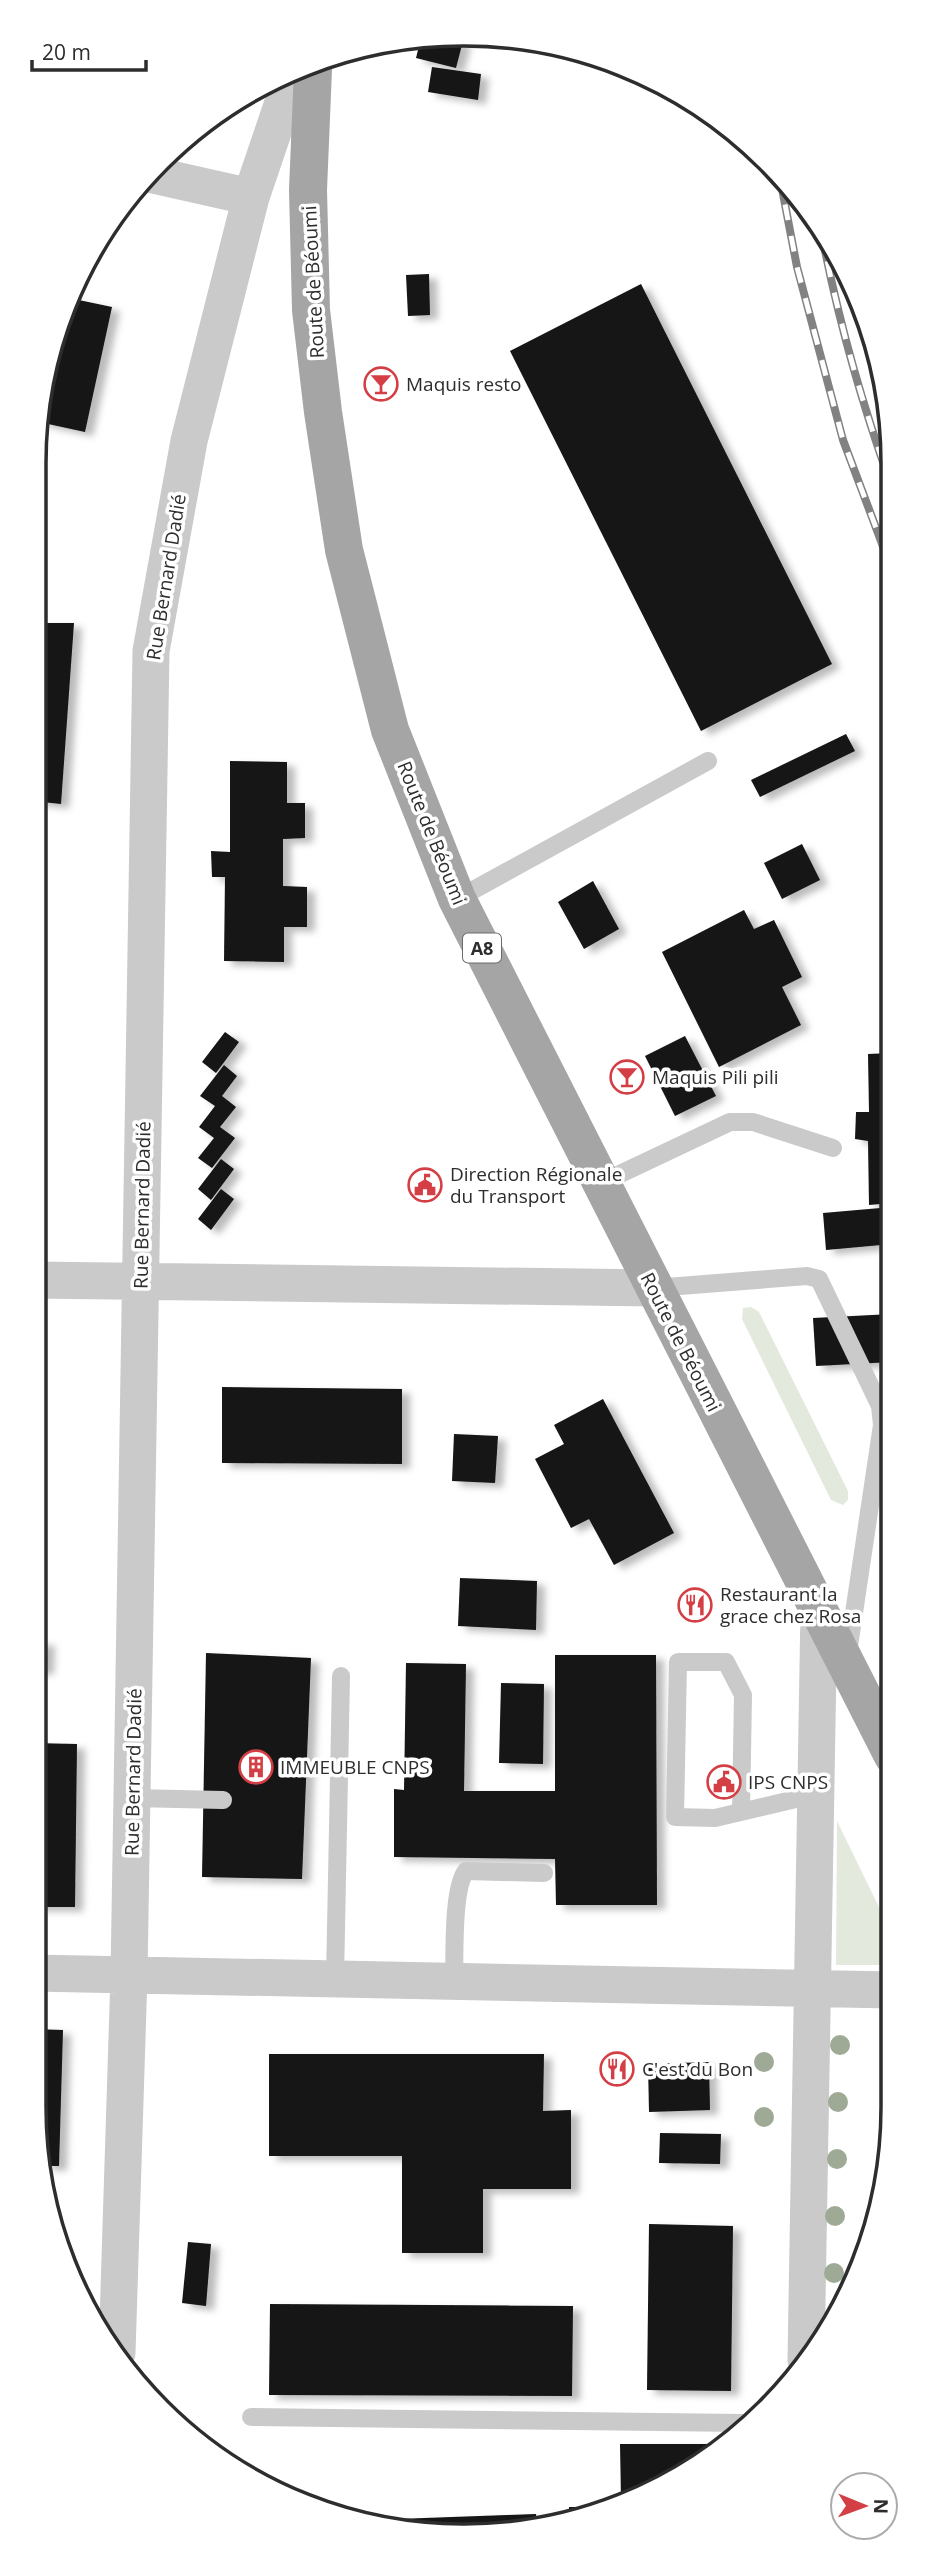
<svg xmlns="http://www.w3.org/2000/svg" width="927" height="2569" font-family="'Open Sans',sans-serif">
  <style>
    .green { fill: #e3e9dc }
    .building { fill: #141414; filter: url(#shadow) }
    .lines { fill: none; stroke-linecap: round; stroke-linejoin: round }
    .lane { stroke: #cacaca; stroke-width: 18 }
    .street { stroke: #cacaca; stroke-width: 37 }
    .primary { stroke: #a5a5a5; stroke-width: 38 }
    .rail-casing { stroke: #828282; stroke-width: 8 }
    .rail { stroke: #fff; stroke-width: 5; stroke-dasharray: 16; stroke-linecap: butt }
    .tree { fill: #9eaa95 }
    .labels { text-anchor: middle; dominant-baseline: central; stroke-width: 7; stroke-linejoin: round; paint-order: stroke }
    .shield { fill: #fff; stroke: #6c6c6c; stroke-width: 2 }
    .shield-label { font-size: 18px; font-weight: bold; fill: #2d2d2d }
    .street-label { font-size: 19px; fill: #2d2d2d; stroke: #fff }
    .poi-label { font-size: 19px; fill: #2d2d2d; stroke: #fff; text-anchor: start }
    .rim { fill: none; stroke: #2d2d2d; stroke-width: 3.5 }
  </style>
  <defs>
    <filter id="shadow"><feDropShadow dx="8" dy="4.5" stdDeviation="3.5" flood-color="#0004"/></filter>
  </defs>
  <rect width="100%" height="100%" fill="#fff"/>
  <path class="green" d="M751,1307l8,5 89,179v9l-5,5 -12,-5 -89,-181 1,-11z
    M837,1821l56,115v29h-57z"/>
  <path class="building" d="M421,38l42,3 -7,27 -40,-10z
    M432,67l49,7 -3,26 -50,-8z
    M429,274l1,41 -22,1 -2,-41z
    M641,284l191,380 -131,67 -191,-380z
    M74,299l38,8 -27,125 -46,-10 9,-69z
    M33,623h41l-13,181 -28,-3z
    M846,734l9,17 -95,46 -9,-17z
    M230,761l57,1v41h18v35l-22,1v47l24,1v40h-23v35l-60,-1 1,-84h-13l-1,-26 19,1z
    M802,844l18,36 -38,19 -18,-36z
    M593,881l26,48 -35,20 -26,-47z
    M744,910l10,19 20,-9 28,57 -20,10 19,38 -82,42 -57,-115z
    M225,1032l14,10 -23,31 -14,-11z
    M685,1036l31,60 -41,20 -30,-60z
    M891,1053l1,150 -23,2 -1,-64 -13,-2 1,-27h13l-1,-58z
    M224,1065l13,11 -15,20 14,11 -16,20 15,11 -23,30 -14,-10 16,-20 -15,-11 16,-21 -15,-10z
    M221,1159l13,10 -23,31 -13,-11z
    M221,1189l13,10 -23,31 -13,-11z
    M892,1207v37l-66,6 -3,-37z
    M892,1314v48l-76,4 -3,-48z
    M222,1387l180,2v75l-180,-1z
    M603,1399l71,134 -60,32 -25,-46 -18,9 -36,-69 29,-15 -10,-19z
    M454,1434l44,2 -3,47 -43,-2z
    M460,1578l77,3 -1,49 -78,-4z
    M33,1641h14l-1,29h-13z
    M206,1653l105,5 -9,221 -100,-2z
    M555,1655h101l1,250h-101l-1,-46 -161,-2v-68l10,1 2,-127 60,1 -2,127h91z
    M501,1683l43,1 -1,80 -44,-1z
    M33,1743l44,1 -2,163h-42z
    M33,2029l30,1 -4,136h-14l-12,-60z
    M269,2054h275l-1,57 28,-1v79h-88v64h-81v-97h-133z
    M709,2062l1,48 -61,2 -1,-48z
    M660,2133l61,1 -1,30 -61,-1z
    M649,2224l84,2 -2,165 -84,-1z
    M188,2242l23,2 -5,62 -24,-3z
    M270,2304l303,2 -1,90 -303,-1z
    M620,2444h102l-19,19 -82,37z
    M569,2507h36l-36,15z
    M536,2514l1,10 -129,8 -39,-12z"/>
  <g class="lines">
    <path class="lane" d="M457,899l251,-138
      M601,1183l129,-61h23l80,26
      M654,1288l153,-12 12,3 61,127 2,19 -34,228
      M132,1798l91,2
      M741,1812l2,-117 -17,-33h-48l-3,155 40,1 102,-24
      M335,1979l6,-303
      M454,1982c1,-24 -2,-93 12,-111l78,2
      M251,2417l492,6"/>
    <path class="street" d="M153,175l98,22
      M33,1280l621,8
      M33,1973l860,17
      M117,2353l12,-378 22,-1324 38,-210 62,-244 41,-121
      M806,2360l13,-751"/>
    <path class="primary" d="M313,69l-5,121 3,120 12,102 21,138 46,180 67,169 436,857"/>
    <defs>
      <path id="rail" d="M779,173l18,94 46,173 47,125
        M821,230c16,85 40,171 69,252"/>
    </defs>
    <use href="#rail" class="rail-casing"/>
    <use href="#rail" class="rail"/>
  </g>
  <g class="tree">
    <circle cx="840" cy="2045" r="10"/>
    <circle cx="764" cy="2062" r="10"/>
    <circle cx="838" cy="2102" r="10"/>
    <circle cx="764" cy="2117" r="10"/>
    <circle cx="837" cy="2159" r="10"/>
    <circle cx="835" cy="2216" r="10"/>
    <circle cx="834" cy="2273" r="10"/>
  </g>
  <defs>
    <symbol id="bar-ring" viewBox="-11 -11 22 22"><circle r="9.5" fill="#fff" stroke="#d43f45" stroke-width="1.5"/><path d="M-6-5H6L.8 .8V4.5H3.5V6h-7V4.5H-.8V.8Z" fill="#d43f45"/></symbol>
    <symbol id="civic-ring" viewBox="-11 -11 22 22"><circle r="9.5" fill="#fff" stroke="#d43f45" stroke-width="1.5"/><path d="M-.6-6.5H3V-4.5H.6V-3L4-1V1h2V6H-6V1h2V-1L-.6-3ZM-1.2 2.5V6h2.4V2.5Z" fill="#d43f45"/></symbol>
    <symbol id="restaurant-ring" viewBox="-11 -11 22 22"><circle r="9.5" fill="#fff" stroke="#d43f45" stroke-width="1.5"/><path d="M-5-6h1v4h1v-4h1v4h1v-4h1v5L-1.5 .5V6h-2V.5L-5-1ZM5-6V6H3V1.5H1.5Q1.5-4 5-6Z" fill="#d43f45"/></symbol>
    <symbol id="building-ring" viewBox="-11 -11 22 22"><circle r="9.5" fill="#fff" stroke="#d43f45" stroke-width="1.5"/><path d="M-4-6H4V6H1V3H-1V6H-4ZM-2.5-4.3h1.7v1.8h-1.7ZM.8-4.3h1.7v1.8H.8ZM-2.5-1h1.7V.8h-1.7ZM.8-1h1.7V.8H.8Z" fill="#d43f45"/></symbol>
  </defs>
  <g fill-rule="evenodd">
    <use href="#bar-ring" x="362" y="365" width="38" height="38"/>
    <use href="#bar-ring" x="608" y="1058" width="38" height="38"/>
    <use href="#civic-ring" x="406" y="1166" width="38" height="38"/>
    <use href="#restaurant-ring" x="676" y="1586" width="38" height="38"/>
    <use href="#building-ring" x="237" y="1748" width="38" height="38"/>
    <use href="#civic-ring" x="705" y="1763" width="38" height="38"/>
    <use href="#restaurant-ring" x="598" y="2050" width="38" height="38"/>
  </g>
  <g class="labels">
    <rect class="shield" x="463" y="933.5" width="38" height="29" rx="5"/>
    <g class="shield-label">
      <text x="482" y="948">A8</text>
    </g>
    <g class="street-label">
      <text transform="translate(313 282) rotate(-93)">Route de Béoumi</text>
      <text transform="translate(166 577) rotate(-81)">Rue Bernard Dadié</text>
      <text transform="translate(432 833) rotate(68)">Route de Béoumi</text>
      <text transform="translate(142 1205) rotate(-89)">Rue Bernard Dadié</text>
      <text transform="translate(681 1342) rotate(63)">Route de Béoumi</text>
      <text transform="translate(133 1772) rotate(-89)">Rue Bernard Dadié</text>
    </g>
    <g class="poi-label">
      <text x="406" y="384">Maquis resto</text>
      <text x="652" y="1077">Maquis Pili pili</text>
      <text x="450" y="1174">Direction Régionale<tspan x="450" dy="22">du Transport</tspan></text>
      <text x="720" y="1594">Restaurant la<tspan x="720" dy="22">grace chez Rosa</tspan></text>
      <text x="280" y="1767">IMMEUBLE CNPS</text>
      <text x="748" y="1782">IPS CNPS</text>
      <text x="642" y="2069">C'est du Bon</text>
    </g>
  </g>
  <path d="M0 0H927V2569H0ZM463 46H464A417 417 0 0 1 881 463V2107A417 417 0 0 1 464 2524H463A417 417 0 0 1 46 2107V463A417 417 0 0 1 463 46Z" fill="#fff" fill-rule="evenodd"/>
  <path class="rim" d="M463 46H464A417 417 0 0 1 881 463V2107A417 417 0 0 1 464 2524H463A417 417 0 0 1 46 2107V463A417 417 0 0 1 463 46Z"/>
  <g transform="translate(864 2506) rotate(91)"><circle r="33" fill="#ffffff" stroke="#ababab" stroke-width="2"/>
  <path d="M0-5L12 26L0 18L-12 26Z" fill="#d43f45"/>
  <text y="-10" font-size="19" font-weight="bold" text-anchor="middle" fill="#2d2d2d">N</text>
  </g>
  <path d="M32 60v10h114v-10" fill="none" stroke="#2d2d2d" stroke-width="3.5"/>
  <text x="42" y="60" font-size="21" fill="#2d2d2d" stroke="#ffffff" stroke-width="5" paint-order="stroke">20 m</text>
</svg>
